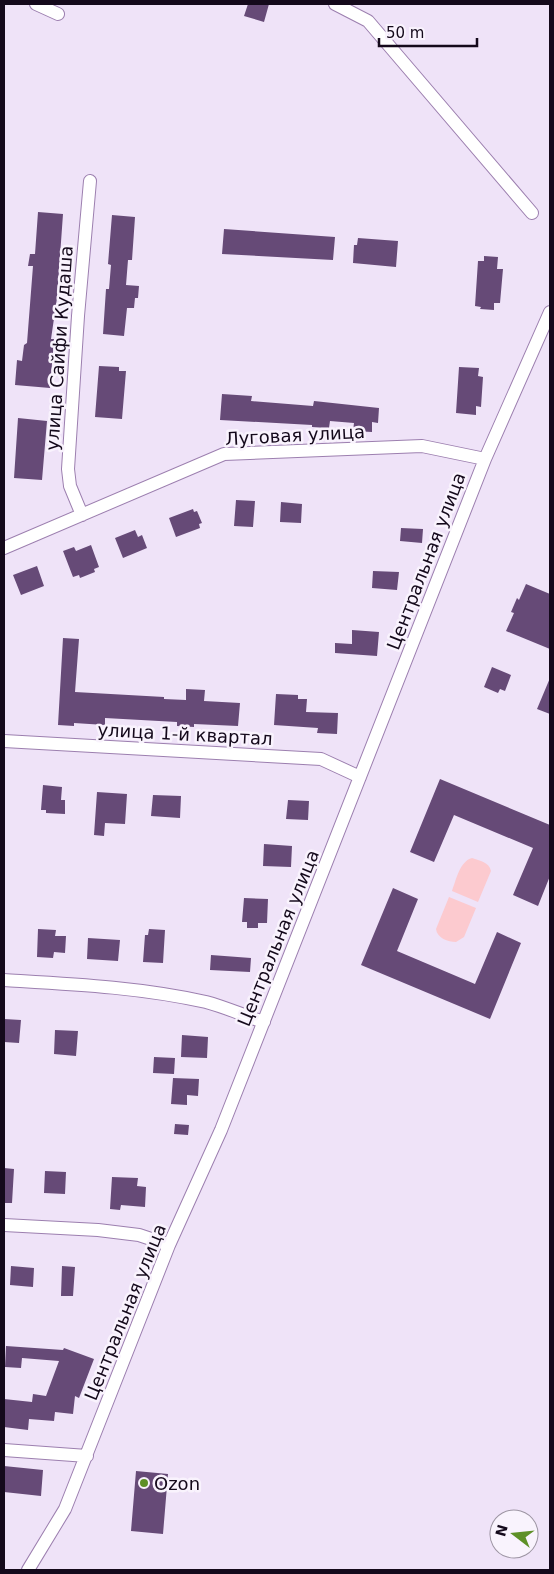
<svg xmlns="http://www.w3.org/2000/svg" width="554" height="1574" font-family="'DejaVu Sans',sans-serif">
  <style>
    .green { fill: #fccacf }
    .building { fill: #664a77 }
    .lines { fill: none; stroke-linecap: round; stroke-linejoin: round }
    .minor-casing { stroke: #9c7faf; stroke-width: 14 }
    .minor { stroke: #fff; stroke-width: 12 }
    .poi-dot { fill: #5e9027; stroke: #f9f3fd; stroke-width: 2 }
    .labels { text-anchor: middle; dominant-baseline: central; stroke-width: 5; stroke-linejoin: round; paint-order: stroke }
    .street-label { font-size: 18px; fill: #14091b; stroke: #f9f3fd }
    .poi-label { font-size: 18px; fill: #14091b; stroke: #f9f3fd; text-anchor: start }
  </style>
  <rect width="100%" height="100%" fill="#efe3f8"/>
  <path class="green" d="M472,858c8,3 17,4 19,13l-13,31 -26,-11c4,-11 8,-30 20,-33z
    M449,897l27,11 -12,29 -8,5c-8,0 -19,-4 -20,-13z"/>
  <path class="building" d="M248,4h21l-5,18 -20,-6z
    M38,212l25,2 -6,84 -6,41h3l-4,49 -35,-3 2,-25 5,1 2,-16 3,-2 6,-77h-5l2,-12h5z
    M112,215l23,2 -3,43h-4l-2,25 13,1 -1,12h-3l-1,10h-7l-3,28 -21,-2 3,-45h3l2,-24 -3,-1z
    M224,229l111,8 -2,23 -111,-6z
    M358,238l40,3 -2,26 -43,-4 1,-18h3z
    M484,256l14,1 -1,12h6l-3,34h-6v7l-14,-1 1,-2 -6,-1 3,-45h6z
    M99,366l20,1v4h7l-4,48 -27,-2z
    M459,367l20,1 -1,8 5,1 -2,30 -5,-1v9l-20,-2z
    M222,394l30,2 -1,5 62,5 1,-5 65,7 -1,15 -6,-1v10l-19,-1 1,-8 -24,-2 -1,7 -17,-1v-2l-92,-5z
    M18,418l29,3 -5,59 -28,-2z
    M236,500l19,1 -2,26 -19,-1z
    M281,502l21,2 -1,19 -21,-1z
    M193,509l1,3 3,-1 5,12 -3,1 1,4 -24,9 -7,-19z
    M401,528l22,1 -1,14 -22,-2z
    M135,530l3,7 4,-2 5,13 -24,10 -8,-20z
    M91,545l8,22 -5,2 1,3 -15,6 -1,-3 -6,2 -10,-26 11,-4 2,4z
    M37,566l7,20 -23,9 -8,-20z
    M373,571l26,1 -2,18 -25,-2z
    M526,584l24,10v55l-44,-18 8,-18 -3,-1 6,-14 2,2z
    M352,630l27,2 -2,24 -42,-3v-10l17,1z
    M63,638l16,1 -4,53 89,5v2l22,1v-11l19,1 -1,11 36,2 -2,23 -44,-2v3l-17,-1v-4l-72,-4v7l-31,-2v3l-16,-1z
    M492,667l19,8 -6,16 -5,-2 -2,4 -14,-6z
    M550,678v36l-13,-5z
    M276,694l22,1v4h9l-1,13 32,1 -1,21 -20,-1 1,-5 -44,-3z
    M440,779l110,46v51l-12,30 -25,-11 20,-47 -79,-33 -20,47 -24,-10z
    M43,785l19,2 -1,13h4v14l-19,-1v-3h-5z
    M97,792l30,2 -2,30 -20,-1 -1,13 -10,-1z
    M153,795l28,1 -1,22 -29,-2z
    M288,800l21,1 -1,19 -22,-1z
    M264,844l28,2 -1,21 -28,-1z
    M393,888l25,11 -21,52 78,33 22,-52 24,11 -31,76 -129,-54z
    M244,898l24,1 -1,24h-9v5h-11v-6h-5z
    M38,929l18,1 -1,6h11l-1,17 -11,-1 -1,6 -16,-1z
    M149,929l16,1 -2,33 -20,-1 2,-27h3z
    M88,938l32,2 -2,21 -31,-2z
    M211,955l40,3 -1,14 -40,-2z
    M4,1019l17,1 -2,23 -15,-1z
    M55,1030l23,1 -2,25 -22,-2z
    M182,1035l26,2 -1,21 -26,-1z
    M154,1057l21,1 -1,16 -21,-1z
    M173,1078l26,1 -1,17 -11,-1v10l-16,-1z
    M175,1124l14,1 -1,10 -14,-1z
    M4,1168l10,1 -2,34h-8z
    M45,1171l21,1 -1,22 -21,-1z
    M112,1177l26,1 -1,8 9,1 -1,20 -24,-2 -1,5 -10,-1z
    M11,1266l23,2 -1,19 -23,-2z
    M62,1266l13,1 -2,29h-12z
    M6,1346l57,4 1,-2 30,11 -15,39 -4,-2 -2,18 -18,-2 -1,9 -25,-2 -1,11 -24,-3v-28l28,3 1,-8 13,2 13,-35 -37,-3 -1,10 -16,-1z
    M4,1466l39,4 -2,26 -37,-4z
    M136,1471l32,3 -5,60 -32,-3z"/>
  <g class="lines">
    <defs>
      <path id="minor" d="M36,4l22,10
        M335,4l33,17 164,192
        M82,515l-12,-29 -2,-17 10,-153 12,-135
        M4,548l220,-94 198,-8 63,13
        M4,741l317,18 39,18
        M4,980c67,4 135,7 202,22 19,5 39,14 58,20
        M4,1225l94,5 41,5 30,10
        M4,1450l83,6
        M28,1570l37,-61 104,-264 52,-115 264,-671 65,-147"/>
    </defs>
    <use href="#minor" class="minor-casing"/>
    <use href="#minor" class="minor"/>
  </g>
  <circle class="poi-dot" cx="144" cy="1483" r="5"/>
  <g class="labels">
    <g class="street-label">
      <text transform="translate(59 348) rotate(-86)">улица Сайфи Кудаша</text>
      <text transform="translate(295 435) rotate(-3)">Луговая улица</text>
      <text transform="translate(426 561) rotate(-69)">Центральная улица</text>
      <text transform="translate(185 734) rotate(3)">улица 1-й квартал</text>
      <text transform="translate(278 938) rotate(-68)">Центральная улица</text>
      <text transform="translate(125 1312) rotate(-68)">Центральная улица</text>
    </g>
    <g class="poi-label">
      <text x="154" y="1483">Ozon</text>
    </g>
  </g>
  <rect width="554" height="1574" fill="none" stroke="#14091b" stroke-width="10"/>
  <g transform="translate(514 1534) rotate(286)"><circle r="24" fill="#f9f3fd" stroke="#9d95a3"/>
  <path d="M0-4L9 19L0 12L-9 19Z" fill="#5e9027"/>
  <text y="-8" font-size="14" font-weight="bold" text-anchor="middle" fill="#14091b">N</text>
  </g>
  <path d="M379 38v8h98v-8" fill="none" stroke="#14091b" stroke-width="2.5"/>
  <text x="386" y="38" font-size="15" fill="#14091b" stroke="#f9f3fd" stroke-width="4" paint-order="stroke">50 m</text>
</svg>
